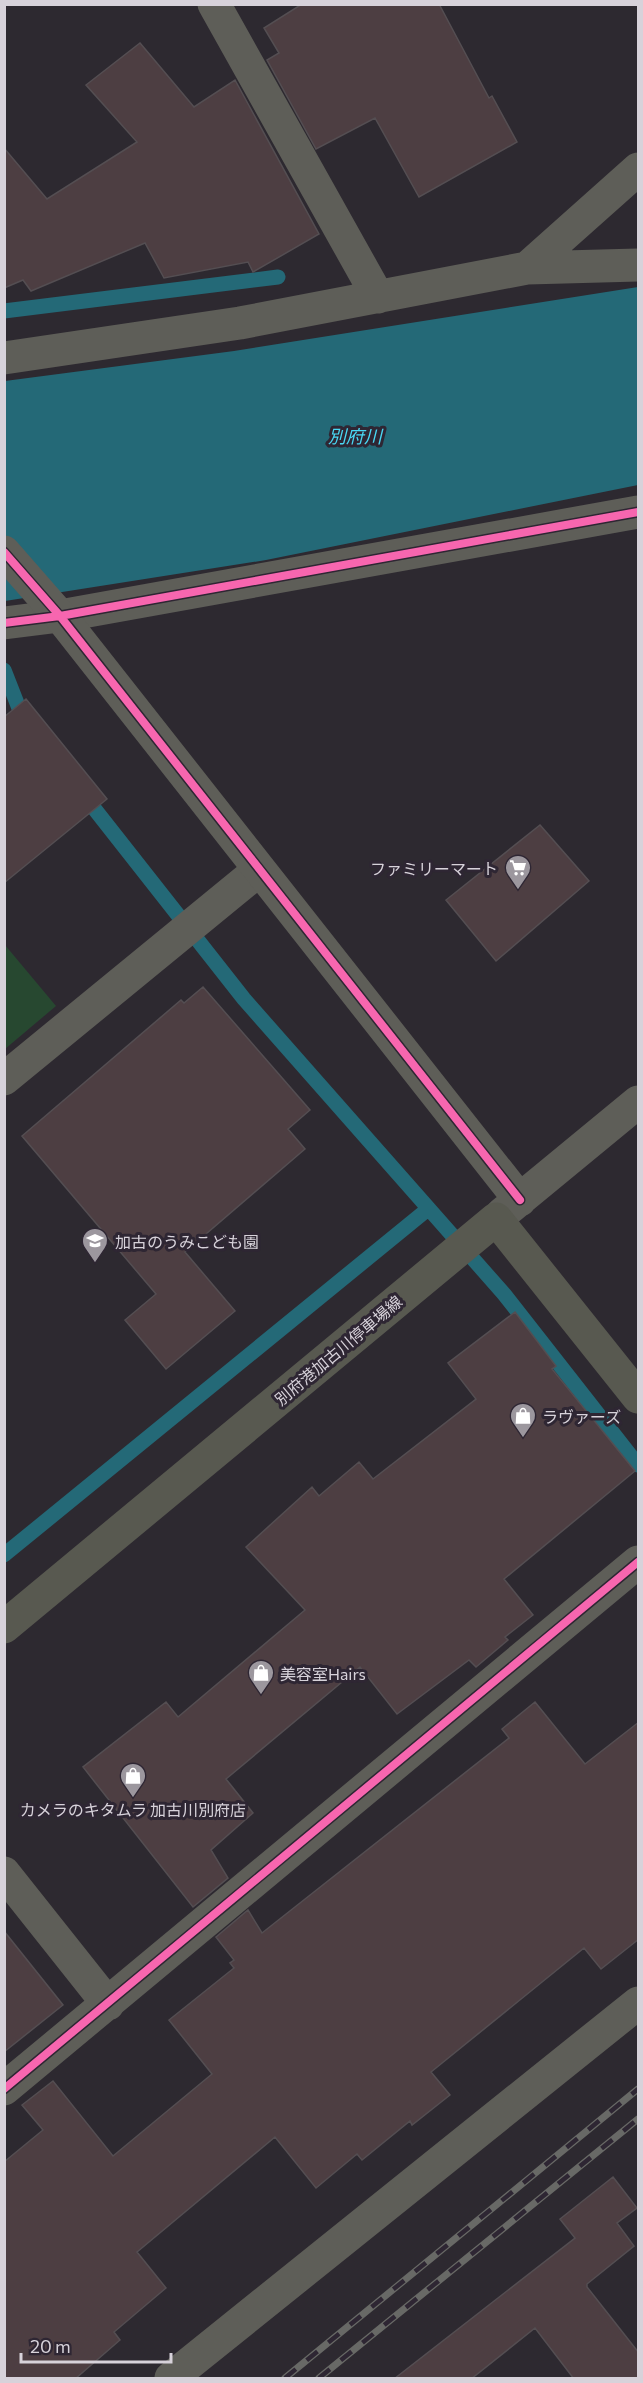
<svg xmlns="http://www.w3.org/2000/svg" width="643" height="2383" font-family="Commissioner,'Noto Sans JP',sans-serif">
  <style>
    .green { fill: #274830 }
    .water { fill: #246977 }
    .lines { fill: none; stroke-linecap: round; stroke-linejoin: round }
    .stream { stroke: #246977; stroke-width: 15 }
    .building { fill: #4d3e42; stroke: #544e52; stroke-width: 1.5 }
    .minor { stroke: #5e5e58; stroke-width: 33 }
    .tertiary { stroke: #5e5e58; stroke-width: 33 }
    .secondary { stroke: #585950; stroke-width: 33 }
    .rail-casing { stroke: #686966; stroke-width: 7 }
    .rail { stroke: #2e2633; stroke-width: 4.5; stroke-dasharray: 14; stroke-linecap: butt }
    .cycleway-casing { stroke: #2e2633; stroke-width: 11 }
    .cycleway { stroke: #f766af; stroke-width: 8 }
    .labels { text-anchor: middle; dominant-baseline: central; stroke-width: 6; stroke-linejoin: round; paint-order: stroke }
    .poi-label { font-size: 16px; fill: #d7d2da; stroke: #2e2633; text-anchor: start }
    .street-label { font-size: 16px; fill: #d7d2da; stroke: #2e2633 }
    .water-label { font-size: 18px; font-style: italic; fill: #49d8f4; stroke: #2e2633 }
  </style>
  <rect width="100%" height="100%" fill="#2d2930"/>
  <path class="green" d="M5,945l51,61 -51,43z"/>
  <path class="water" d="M638,287v198l-372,75 -261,41v-220l229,-30z"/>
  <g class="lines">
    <path class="stream" d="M4,311l274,-34
      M4,670l18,46 5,6
      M82,793l162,206 260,295 134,171
      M4,1555l424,-346"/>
  </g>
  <path class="building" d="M302,4h137l50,94 3,-2 25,46 -98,55 -44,-79 -59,31 -49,-89 12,-7 -15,-25z
    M140,43l54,64 41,-27 84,154 -66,38 -5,-10 -84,16 -19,-35 -114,48 -8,-11 -19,8v-140l43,51 90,-57 -51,-57z
    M26,699l81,100 -103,84v-166z
    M540,825l49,56 -93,80 -50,-61z
    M203,987l107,123 -22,19 17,20 -120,103 50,59 -69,58 -41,-49 31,-26 -134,-158 159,-136 3,3z
    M515,1312l41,54 -4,3 83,102 -131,108 29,36 -28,22 3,3 -32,27 -7,-7 -72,54 -37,-47 -134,112 27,34 -42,37 17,28 -35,29 -110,-140 83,-65 12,15 127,-107 -59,-63 66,-60 7,9 40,-34 14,17 103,-80 -28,-36z
    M535,1702l50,62 54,-42v217l-38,30 -17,-21 -153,124 19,23 -38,30 -2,-4 -48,39 -5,-6 -41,34 -41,-51 -138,115 29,36 -52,44 6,8 -45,39h-71v-217l39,-32 -21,-25 31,-24 60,75 99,-82 -43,-54 65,-52 -4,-5 4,-3 -18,-23 32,-27 14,23 247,-195 -7,-9z
    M4,1931l59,74 -59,47z
    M613,2177l24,31 -20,15 17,23 -47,38v3l52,66v26h-65l-39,-51 -64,51h-77l181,-141 -15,-19z"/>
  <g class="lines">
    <path class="minor" d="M214,4l164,293
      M527,268l111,-99
      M4,358l236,-35 287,-55 111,-3
      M4,623l56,-7 578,-104
      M4,1079l255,-209
      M4,1873l104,131
      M4,2089l634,-527
      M171,2378l467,-375"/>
    <path class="tertiary" d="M4,552l56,64 460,584
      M502,1214l136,-112"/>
    <path class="secondary" d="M4,1627l492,-408 142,178"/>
    <defs>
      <path id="rail" d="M285,2378l353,-289
        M319,2378l319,-259"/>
    </defs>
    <use href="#rail" class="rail-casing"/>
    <use href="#rail" class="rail"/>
    <defs>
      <path id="cycleway" d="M4,552l56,64 460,584
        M4,623l56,-7 578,-104
        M4,2089l634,-527"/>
    </defs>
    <use href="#cycleway" class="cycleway-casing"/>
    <use href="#cycleway" class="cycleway"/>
  </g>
  <defs>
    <symbol id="supermarket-pin" viewBox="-11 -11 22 30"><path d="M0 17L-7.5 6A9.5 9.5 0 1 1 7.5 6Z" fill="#9c979e" stroke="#2e2633"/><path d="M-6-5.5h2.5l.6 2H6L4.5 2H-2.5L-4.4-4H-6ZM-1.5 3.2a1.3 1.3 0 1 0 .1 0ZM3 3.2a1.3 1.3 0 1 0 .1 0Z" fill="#fff"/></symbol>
    <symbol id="school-pin" viewBox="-11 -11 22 30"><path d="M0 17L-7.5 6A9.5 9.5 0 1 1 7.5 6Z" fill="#9c979e" stroke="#2e2633"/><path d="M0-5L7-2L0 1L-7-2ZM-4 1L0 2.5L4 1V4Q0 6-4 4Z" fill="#fff"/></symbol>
    <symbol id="shop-pin" viewBox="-11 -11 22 30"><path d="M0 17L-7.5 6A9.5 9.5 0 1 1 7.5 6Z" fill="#9c979e" stroke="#2e2633"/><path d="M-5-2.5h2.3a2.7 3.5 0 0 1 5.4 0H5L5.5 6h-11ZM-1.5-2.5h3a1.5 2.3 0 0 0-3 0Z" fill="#fff"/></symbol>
  </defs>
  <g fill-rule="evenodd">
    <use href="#supermarket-pin" x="503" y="853" width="30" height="40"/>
    <use href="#school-pin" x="80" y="1226" width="30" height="40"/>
    <use href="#shop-pin" x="508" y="1401" width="30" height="40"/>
    <use href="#shop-pin" x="246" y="1658" width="30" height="40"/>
    <use href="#shop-pin" x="118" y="1761" width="30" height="40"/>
  </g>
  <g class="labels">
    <g class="poi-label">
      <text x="498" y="868" text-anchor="end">ファミリーマート</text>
      <text x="115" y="1241">加古のうみこども園</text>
      <text x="542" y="1416">ラヴァーズ</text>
      <text x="280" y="1673">美容室Hairs</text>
      <text x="133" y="1809" text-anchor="middle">カメラのキタムラ 加古川別府店</text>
    </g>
    <g class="street-label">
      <text transform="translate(338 1350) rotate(-40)">別府港加古川停車場線</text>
    </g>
    <g class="water-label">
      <text x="355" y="436">別府川</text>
    </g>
  </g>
  <rect width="643" height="2383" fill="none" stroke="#d7d2da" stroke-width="12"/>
  <path d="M21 2353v9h150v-9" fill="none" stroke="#d7d2da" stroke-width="3"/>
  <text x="30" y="2353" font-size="18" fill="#d7d2da" stroke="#2e2633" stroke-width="4.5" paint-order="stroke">20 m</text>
</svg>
